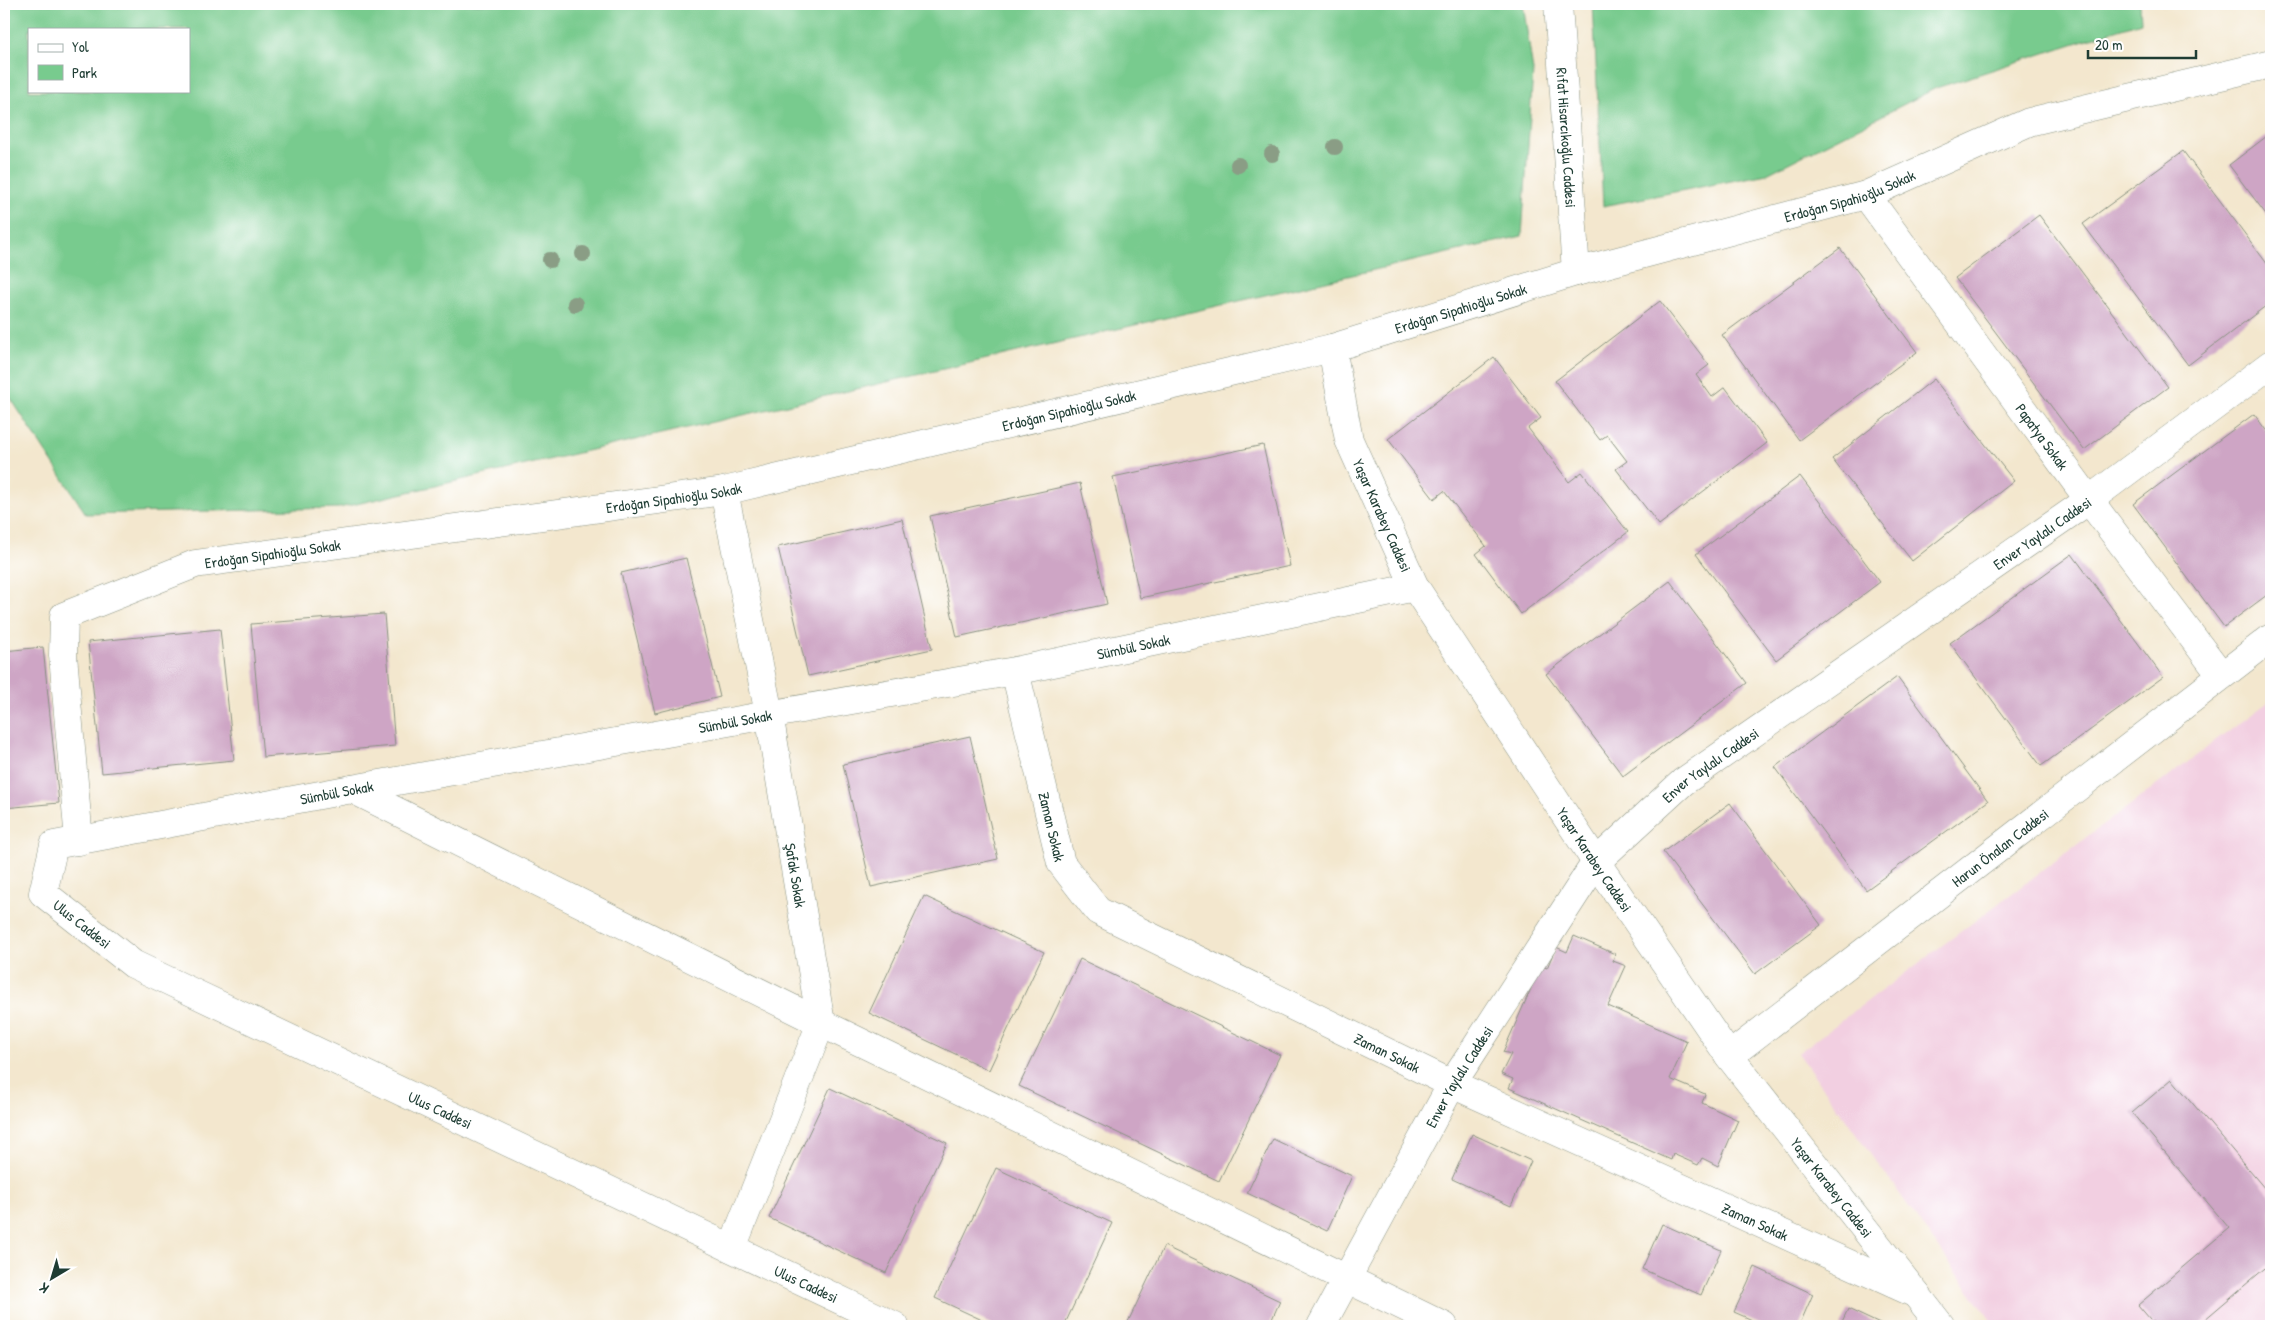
<svg xmlns="http://www.w3.org/2000/svg" width="2275" height="1330" font-family="'Patrick Hand',sans-serif">
  <style>
    .built { fill: #f2cfe1 }
    .green { fill: #78cb8e; stroke: #4c8461; fill-rule: evenodd }
    .building { fill: #cea5c5 }
    .lines { fill: none; stroke-linecap: round; stroke-linejoin: round }
    .street-casing { stroke: #899281; stroke-width: 29 }
    .secondary-casing { stroke: #899281; stroke-width: 29 }
    .street { stroke: #fff; stroke-width: 28 }
    .secondary { stroke: #fff; stroke-width: 28 }
    .tree { fill: #8a9d85 }
    .labels { text-anchor: middle; dominant-baseline: central; stroke-width: 4; stroke-linejoin: round; paint-order: stroke }
    .street-label { font-size: 15px; fill: #1f3d34; stroke: #fff }
  </style>
  <rect width="100%" height="100%" fill="#fff"/>
  <filter id="ink" filterUnits="userSpaceOnUse"><feTurbulence type="fractalNoise" baseFrequency=".02" numOctaves="2"/><feDisplacementMap in="SourceGraphic" scale="10" xChannelSelector="R" yChannelSelector="G"/><feConvolveMatrix kernelMatrix="1 2 1 2 8 2 1 2 1" color-interpolation-filters="sRGB"/></filter>
  <filter id="wash" filterUnits="userSpaceOnUse"><feTurbulence type="fractalNoise" baseFrequency=".0096" numOctaves="4" result="noise"/><feDisplacementMap in="SourceGraphic" scale="20" xChannelSelector="R" yChannelSelector="G"/><feGaussianBlur stdDeviation="1.12" result="paint"/><feColorMatrix in="noise" values="0 0 0 0 0 0 0 0 0 0 0 0 0 0 0 0 0 1.4 0 .05"/><feComposite in="paint" operator="in"/></filter>
  <g filter="url(#wash)">
    <rect width="100%" height="100%" fill="#f3e7ce"/>
    <path class="built" d="M2271,700v626h-276l-197,-273z"/>
    <path class="green" d="M4,4h1519l10,67 -11,165 -1183,272 -253,6 -82,-126zM29,29h160v62h-160z
      M1593,4h547l1,18 -205,66 -169,86 -164,32z"/>
    <g id="blocks">
      <path class="building" d="M2271,133v88l-42,-56z
        M2183,151l88,118v33l-83,63 -105,-141z
        M2039,215l129,172 -84,63 -129,-172z
        M1840,248l77,104 -118,88 -77,-105z
        M1660,301l49,64 -13,10 16,22 13,-10 42,56 -108,82 -43,-56 11,-8 -20,-26 -7,5 -45,-59z
        M1494,357l47,61 -13,10 41,54 13,-10 46,60 -107,82 -45,-60 10,-8 -42,-55 -10,8 -46,-60z
        M1934,379l80,102 -102,80 -80,-102z
        M2254,414l17,23v155l-47,35 -91,-123z
        M1263,445l27,121 -150,32 -27,-121z
        M1800,476l80,106 -104,78 -80,-106z
        M1080,483l27,121 -150,33 -27,-121z
        M902,519l30,130 -124,27 -30,-129z
        M2072,554l91,123 -122,89 -91,-123z
        M686,558l34,139 -65,16 -34,-140z
        M1670,581l77,102 -124,93 -77,-102z
        M384,614l11,132 -132,11 -12,-133z
        M220,629l14,131 -132,13 -14,-131z
        M43,647l16,156 -55,5v-157z
        M1897,677l91,124 -122,89 -91,-123z
        M970,736l28,123 -127,28 -28,-123z
        M1730,803l91,122 -66,49 -92,-122z
        M924,896l120,56 -55,118 -120,-57z
        M1574,936l41,18 -2,7 13,5 -18,40 79,35 -17,38 35,15 -3,9 36,17 -20,46 -16,-8 -4,7 -25,-11 -2,6 -162,-72 4,-9 -12,-5 10,-20 -8,-2 38,-86 6,2 9,-21 11,5z
        M1080,959l200,96 -61,126 -200,-95z
        M2172,1079l99,117v67l-74,63h-41l-18,-21 91,-77 -97,-115z
        M830,1088l117,55 -61,130 -117,-55z
        M1472,1134l59,27 -20,45 -59,-27z
        M1273,1139l79,37 -25,55 -80,-38z
        M996,1168l116,55 -48,103h-69l-60,-28z
        M1662,1224l59,26 -20,45 -59,-26z
        M1164,1246l116,55 -11,25h-143z
        M1755,1267l58,27 -14,32h-33l-32,-14z
        M1848,1309l36,17h-44z"/>
    </g>
  </g>
  <g filter="url(#ink)">
    <use href="#blocks" fill-opacity="0" stroke="#899281" stroke-width="1"/>
    <g class="lines">
      <defs>
        <g id="street">
          <path id="s1" d="M1558,4l18,268"/>
          <path id="s2" d="M1866,195l223,305 132,175"/>
          <path id="s3" d="M724,491l45,223 52,309 -89,225"/>
          <path id="s4" d="M1015,671l46,192 37,48 354,173 464,210"/>
          <path d="M352,789l469,234 623,303"/>
          <path id="s5" d="M79,841l-16,-186 1,-39 131,-52 529,-73 608,-143 244,-76 290,-77 163,-73 242,-58"/>
          <path id="s6" d="M1729,1056l542,-418"/>
          <path id="s7" d="M895,1326l-762,-362 -90,-71 11,-48 298,-56 663,-118 400,-84"/>
          <path id="s8" d="M1321,1326l131,-242 144,-222 87,-80 406,-282 182,-136"/>
        </g>
        <g id="secondary">
          <path id="s9" d="M1332,348l17,92 66,147 181,275 133,194 212,270"/>
        </g>
      </defs>
      <use href="#street" class="street-casing"/>
      <use href="#secondary" class="secondary-casing"/>
      <use href="#street" class="street"/>
      <use href="#secondary" class="secondary"/>
    </g>
    <g class="tree">
      <circle cx="1335" cy="147" r="8"/>
      <circle cx="1272" cy="154" r="8"/>
      <circle cx="1238" cy="165" r="8"/>
      <circle cx="583" cy="254" r="8"/>
      <circle cx="550" cy="260" r="8"/>
      <circle cx="575" cy="304" r="8"/>
    </g>
  </g>
  <g class="labels">
    <g class="street-label">
      <text stroke="none"><textPath href="#s1" startOffset="134">Rıfat Hisarcıkoğlu Caddesi</textPath></text>
      <text stroke="none"><textPath href="#s5" startOffset="2065">Erdoğan Sipahioğlu Sokak</textPath></text>
      <text stroke="none"><textPath href="#s5" startOffset="1660">Erdoğan Sipahioğlu Sokak</textPath></text>
      <text stroke="none"><textPath href="#s5" startOffset="1255">Erdoğan Sipahioğlu Sokak</textPath></text>
      <text stroke="none"><textPath href="#s2" startOffset="299">Papatya Sokak</textPath></text>
      <text stroke="none"><textPath href="#s5" startOffset="850">Erdoğan Sipahioğlu Sokak</textPath></text>
      <text stroke="none"><textPath href="#s9" startOffset="176">Yaşar Karabey Caddesi</textPath></text>
      <text stroke="none"><textPath href="#s8" startOffset="1095">Enver Yaylalı Caddesi</textPath></text>
      <text stroke="none"><textPath href="#s5" startOffset="445">Erdoğan Sipahioğlu Sokak</textPath></text>
      <text stroke="none"><textPath href="#s7" startOffset="2105">Sümbül Sokak</textPath></text>
      <text stroke="none"><textPath href="#s7" startOffset="1700">Sümbül Sokak</textPath></text>
      <text stroke="none"><textPath href="#s8" startOffset="690">Enver Yaylalı Caddesi</textPath></text>
      <text stroke="none"><textPath href="#s7" startOffset="1295">Sümbül Sokak</textPath></text>
      <text stroke="none"><textPath href="#s4" startOffset="160">Zaman Sokak</textPath></text>
      <text stroke="none"><textPath href="#s6" startOffset="342">Harun Önalan Caddesi</textPath></text>
      <text stroke="none"><textPath href="#s9" startOffset="581">Yaşar Karabey Caddesi</textPath></text>
      <text stroke="none"><textPath href="#s3" startOffset="391">Şafak Sokak</textPath></text>
      <text transform="translate(82 924) rotate(38)">Ulus Caddesi</text>
      <text stroke="none"><textPath href="#s4" startOffset="580">Zaman Sokak</textPath></text>
      <text stroke="none"><textPath href="#s8" startOffset="285">Enver Yaylalı Caddesi</textPath></text>
      <text transform="translate(440 1110) rotate(25)">Ulus Caddesi</text>
      <text stroke="none"><textPath href="#s9" startOffset="986">Yaşar Karabey Caddesi</textPath></text>
      <text stroke="none"><textPath href="#s4" startOffset="985">Zaman Sokak</textPath></text>
      <text transform="translate(806 1284) rotate(25)">Ulus Caddesi</text>
    </g>
  </g>
  <rect width="2275" height="1330" fill="none" stroke="#fff" stroke-width="20"/>
  <rect x="28" y="28" width="162" height="65" fill="#ffffff" stroke="#a5b1ae"/>
  <rect x="38" y="44" width="25" height="8" fill="#ffffff" stroke="#a5b1ae"/>
  <text x="72" y="52" font-size="15" fill="#1f3d34">Yol</text>
  <rect x="38" y="65" width="25" height="15" fill="#78cb8e" stroke="#a5b1ae"/>
  <text x="72" y="78" font-size="15" fill="#1f3d34">Park</text>
  <g transform="translate(52 1278) rotate(218)" stroke="#ffffff" stroke-width="4" paint-order="stroke">
  <path d="M0-4L9 19L0 12L-9 19Z" fill="#1f3d34"/>
  <text y="-8" font-size="14" font-weight="bold" text-anchor="middle" fill="#1f3d34">K</text>
  </g>
  <path d="M2088 50v8h108v-8" fill="none" stroke="#1f3d34" stroke-width="2.5"/>
  <text x="2095" y="50" font-size="15" fill="#1f3d34" stroke="#ffffff" stroke-width="4" paint-order="stroke">20 m</text>
</svg>
